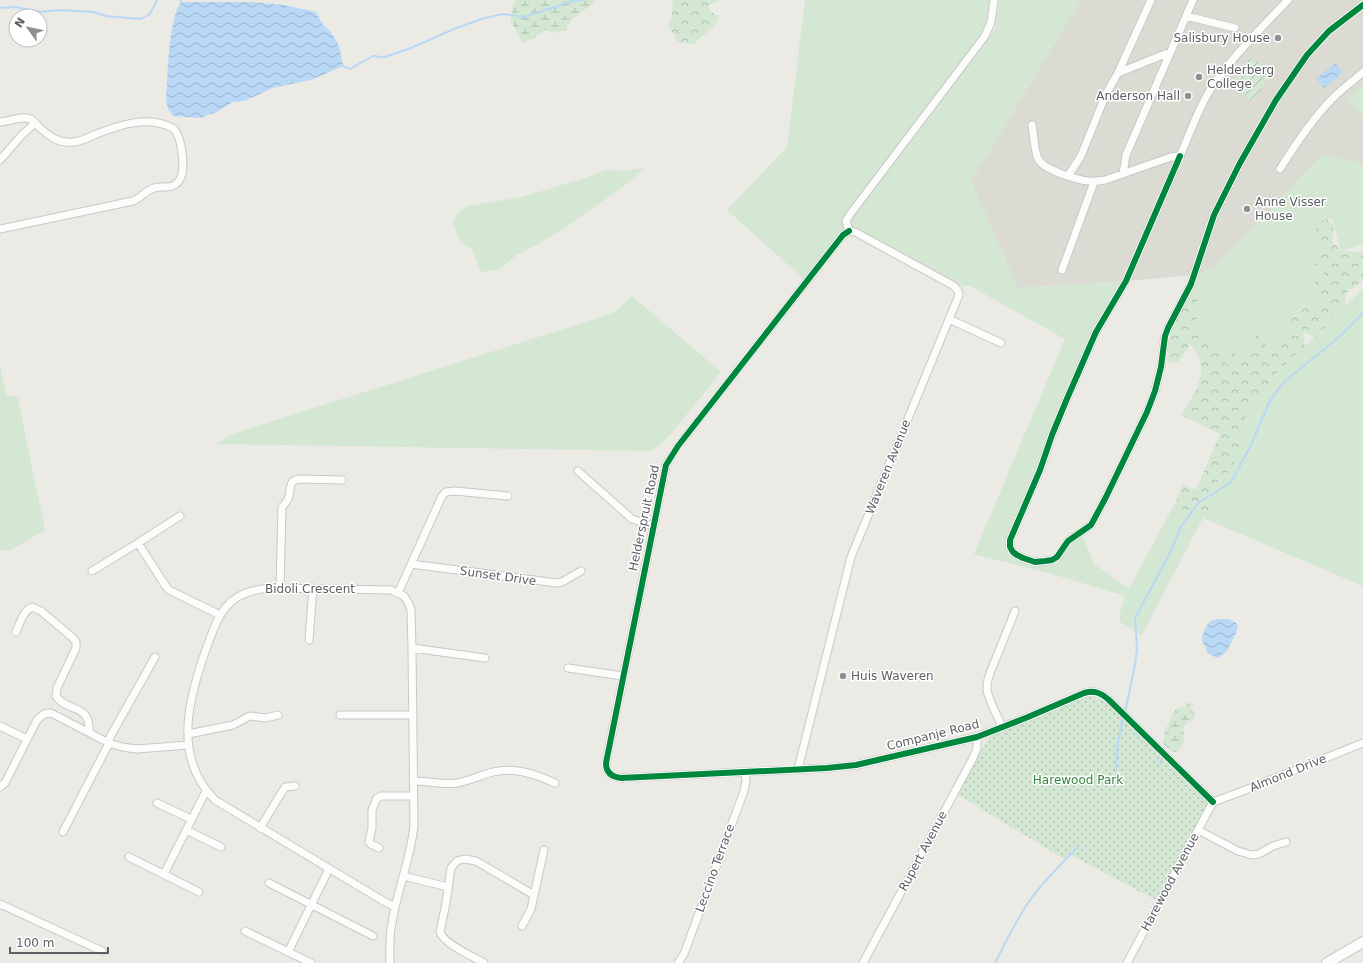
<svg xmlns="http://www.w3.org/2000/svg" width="1363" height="963" font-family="'DejaVu Sans',sans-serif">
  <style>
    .education { fill: #dbdad3 }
    .grass { fill: #d3e7d2 }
    .forest { fill: url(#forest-crowns) }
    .wetland { fill: url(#wetland-marsh) }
    .park { fill: url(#park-dots) }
    .garden { fill: url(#garden-furrows) }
    .water { fill: url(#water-waves) }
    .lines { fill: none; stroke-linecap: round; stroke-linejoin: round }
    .stream { stroke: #b9d8f6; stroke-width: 2 }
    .street-casing { stroke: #c8c8c7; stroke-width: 9 }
    .secondary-casing { stroke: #c7c7c5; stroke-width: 12 }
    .street { stroke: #fcfcfb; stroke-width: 7 }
    .secondary { stroke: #fcfcfb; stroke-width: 10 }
    .cycleway-casing { stroke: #fff; stroke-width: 8 }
    .cycleway { stroke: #00873e; stroke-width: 6 }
    .poi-dot { fill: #8d8f90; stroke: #fff; stroke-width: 1.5 }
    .labels { text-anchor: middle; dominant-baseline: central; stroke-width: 3; stroke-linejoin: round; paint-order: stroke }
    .poi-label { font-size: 12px; fill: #5b5e63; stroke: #fff; text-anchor: start }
    .street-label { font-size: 12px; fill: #5b5e63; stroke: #fff }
    .park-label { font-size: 12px; fill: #37863f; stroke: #fff }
  </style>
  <defs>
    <pattern id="forest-crowns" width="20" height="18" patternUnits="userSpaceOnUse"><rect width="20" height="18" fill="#d3e7d2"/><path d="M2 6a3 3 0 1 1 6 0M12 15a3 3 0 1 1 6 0" fill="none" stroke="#aebeae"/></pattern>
    <pattern id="wetland-marsh" width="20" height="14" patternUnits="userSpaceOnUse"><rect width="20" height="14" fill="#d3e7d2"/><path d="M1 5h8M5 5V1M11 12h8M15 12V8" fill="none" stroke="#aebeae"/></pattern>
    <pattern id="park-dots" width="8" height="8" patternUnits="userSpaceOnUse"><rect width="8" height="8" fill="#d3e7d2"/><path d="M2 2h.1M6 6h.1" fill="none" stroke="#aebeae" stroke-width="1.8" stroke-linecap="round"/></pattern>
    <pattern id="garden-furrows" width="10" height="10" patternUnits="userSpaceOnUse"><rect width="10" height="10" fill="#d3e7d2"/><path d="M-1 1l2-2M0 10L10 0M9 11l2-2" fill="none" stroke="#aebeae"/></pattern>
    <pattern id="water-waves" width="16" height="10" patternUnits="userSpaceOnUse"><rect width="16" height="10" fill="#b9d8f6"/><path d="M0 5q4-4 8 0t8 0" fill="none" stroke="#99b2cb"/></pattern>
  </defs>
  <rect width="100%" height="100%" fill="#ebeae5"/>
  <path class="education" d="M1081,0h282v164l-41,-9 -108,113 -20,7 -68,6 -108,7 -47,-107z"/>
  <path class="grass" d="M805,0h189l-5,27 -142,192 2,12 -42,51 -80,-72 60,-63z
    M999,0h82l-110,181 47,107 108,-7 -30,51 -87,212 14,14 29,2 27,-26 4,3 11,27 35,25 46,-86 34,-2 7,-16 14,-13 17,-62 14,-9 4,-13 13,-17 43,-39 42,-44v298l-160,-68 -61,117 -22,-13v-9l5,-17 -73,-22 -78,-20 91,-215 -95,-53h-11l-2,-2 -106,-58 -2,-6 146,-191z
    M1363,85v33l-16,-18z
    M1322,155l41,9v80l-22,7 -9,-33 -5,1 -11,8 5,29 -5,9 8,1 -1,15h-8l7,21 -4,9 -14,-6 -15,16 1,13 -23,16 -21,-1 -1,13h-9l-1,-13 -8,19 -13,-17 -2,-13c-3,-3 -10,-6 -13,-10 -5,-8 -1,-19 -2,-28l-12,-5 9,-20 20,-7z
    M645,168l-21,18 -52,37 -37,23 -20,10 -15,13 -19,3 -9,-23 -12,-7 -7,-19 5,-11 10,-6 54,-9 63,-19 21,-8 19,1z
    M632,296l89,76 -51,63 -9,9 -10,7 -435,-7 16,-10 382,-121z
    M0,366l7,30h8l3,3 27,131 -36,21 -9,-1z"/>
  <path class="forest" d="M671,0h48l-6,4h-4l-1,3 3,5 8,5 -5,9 -5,4 -15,14 -16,-2 -5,-9 -4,-5 -1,-3 4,-10 1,-12z
    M1327,219l7,7 -2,15 9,10 22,1v28l-10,8 -4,1 -4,8v10l-30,30 -9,-4h-3l2,14 -27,24 -13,17 -4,13 -14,9c-5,18 -7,48 -18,62 -4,5 -10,8 -13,13 -6,9 -7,17 -5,27l-8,6 -18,-6 -11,-8 1,-1 8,-18 13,5 24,-56 -39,-19c16,-24 31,-46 9,-71l-12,18 -10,1c0,-8 0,-17 1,-25 3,-15 13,-29 21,-42l7,4c1,9 -3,20 2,28 3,4 10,7 13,10l2,13 9,5 4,11 3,-14 5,-5 1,14h9l1,-12 10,-15 7,1 4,13 23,-15 -1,-13 16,-16 13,6 4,-9 -6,-7 -1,-14h8l1,-15 -8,-1 -5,-3 6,-6h4l-5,-29 -2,-4z"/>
  <path class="wetland" d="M515,0h78l1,3 -22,16 -6,11 -12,3 -9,-3 -13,9 -9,4 -12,-21 1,-14z
    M1188,702l5,2 -2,5 4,5 -2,6 -6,2 -4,7c3,10 1,15 -6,23h-4l-10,-8c0,-12 7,-25 13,-35l10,-3z"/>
  <path class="park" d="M1084,696l20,4 103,100 1,4 -50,97 -87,-46 -5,5 -109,-66 32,-57z"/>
  <path class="garden" d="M1251,57l22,16 -21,28 -21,-16z"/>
  <path class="water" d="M181,2h70l33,3 32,7 6,11 11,12 6,11 4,20 -32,14 -39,8 -27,13 -12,1 -18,11 -6,1 -8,4 -28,-2 -5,-8 -2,-8c2,-25 2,-78 15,-98z
    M1335,63l8,9 -19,16 -8,-9z
    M1223,619h6l7,4 2,2 -1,6 -10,20 -9,7 -9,-4 -3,-3v-3l-4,-7v-5l5,-11 5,-5z"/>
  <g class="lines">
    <path class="stream" d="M180,0l1,2
      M0,8l15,-1 26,5 18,-2 34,2 13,4 35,3 9,-5 7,-14
      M343,66l7,3 23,-13 9,1h3l26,-9 43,-19 27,-10 22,-5 21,3 49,-16 9,-1
      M1125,712l10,-47 2,-17 -2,-30 34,-63 12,-28 17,-24 33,-21 19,-35 19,-44 13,-19 8,-7 49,-40 24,-24
      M1160,764l3,-8
      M1115,784l1,-10 1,-25 6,-33
      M995,963c10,-20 20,-41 33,-60 14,-20 32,-38 50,-56"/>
    <defs>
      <path id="street" d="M1186,16l49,12
        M1118,73l52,-21
        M0,122c9,0 22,-7 30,-3 4,1 6,5 9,8 11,10 20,17 35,15 7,-1 14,-4 20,-7 25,-10 56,-21 80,-6 8,9 13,44 4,53 -7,8 -16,3 -24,6 -8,2 -13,10 -21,13l-133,28
        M1032,125c2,11 2,24 6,34 6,11 39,21 51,22 6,1 11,0 16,-1l66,-23 9,-1c11,-25 20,-53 36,-75 21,-29 47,-55 72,-81
        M1180,156l-54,125 -30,51 -30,69 -14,34 -12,35 -30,70v7l3,5 4,3 6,3 12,4 10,-1 7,-1 5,-3 11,-16 23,-16 15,-28 41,-85 8,-21 6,-24 4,-31 3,-8 23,-44 23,-69 26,-52 36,-63 31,-45 22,-24 34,-26
        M0,160l21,-24 14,-13
        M1280,169c15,-24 32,-50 52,-70 10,-10 21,-18 31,-27
        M1123,174l3,-19 67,-155
        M1068,176l13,-20 25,-62 12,-21 33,-73
        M849,231l-6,4 -165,211 -12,19 -60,298c0,10 6,14 15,15l206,-10 29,-3 121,-28 51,-20 56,-24c11,-3 17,0 25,7l104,102
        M849,231l-3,-10 5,-8 134,-177 6,-14 3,-22
        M1062,270l32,-88
        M949,319l52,24
        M578,471l54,48 21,7
        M138,543l27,42 4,5 51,25
        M411,564l146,19 5,-1 19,-11
        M92,571l46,-28 42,-27
        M280,588l2,-81c3,-3 6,-7 7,-11 2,-9 0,-16 11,-17l42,1
        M398,593l44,-97 4,-4 9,-1 53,5
        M16,632c4,-9 7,-21 16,-25l9,4 32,27 3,4v6l-19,40 -1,8c11,17 35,7 33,36
        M309,640l4,-52
        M412,648l73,10
        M568,668l55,8
        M340,715h73
        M0,726l27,13
        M1002,727c-4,-11 -14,-27 -15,-38 0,-6 1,-11 3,-16l25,-62
        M188,734l45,-9 17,-9 16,2 12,-3
        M798,769l53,-212 108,-262 -1,-4 -4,-5 -99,-54 -6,-1
        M413,781c14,0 31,4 44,2 12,-2 24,-8 36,-11 22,-5 42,2 62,11
        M0,787l5,-4 32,-63 7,-6 7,-1 58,30 13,4 15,2 51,-4
        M1213,802l30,-11 120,-48
        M157,803l34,16
        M260,828l25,-41 10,-1
        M186,830l35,17
        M1198,830l40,21 14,4 7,-1 14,-8 13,-4
        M63,832l45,-87 2,-8 45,-80
        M379,848l-8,-4 -2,-2 3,-14v-18l5,-12 4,-2h32
        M129,857l70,35
        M164,874l42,-83
        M403,876l45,11
        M269,883l104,53
        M0,905v-1l102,47
        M522,926l9,-17 13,-59
        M245,931l66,32
        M288,952l41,-83
        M390,963c0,-13 -1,-27 2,-40 5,-33 19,-64 22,-98l-2,-177 -1,-38 -2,-6 -5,-8 -13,-6 -120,-2c-14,1 -28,4 -39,13 -15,13 -20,33 -27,51 -17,49 -32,106 10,148l170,102 10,5
        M484,963c-12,-7 -40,-19 -44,-31l6,-29 5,-35 6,-7 7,-2 12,2 58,34
        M678,963l6,-9 60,-163 2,-10 -1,-9
        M863,963l110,-205 4,-10v-11
        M1127,963l86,-161"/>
      <path id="secondary" d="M1327,963l36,-21"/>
    </defs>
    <use href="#street" class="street-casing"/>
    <use href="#secondary" class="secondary-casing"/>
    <use href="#street" class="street"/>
    <use href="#secondary" class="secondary"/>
    <defs>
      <path id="cycleway" d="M1180,156l-54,125 -30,51 -30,69 -14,34 -12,35 -30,70v7l3,5 4,3 6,3 12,4 10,-1 7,-1 5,-3 11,-16 23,-16 15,-28 41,-85 8,-21 6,-24 4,-31 3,-8 23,-44 23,-69 26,-52 36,-63 31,-45 22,-24 34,-26
        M849,231l-6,4 -165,211 -12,19 -60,298c0,10 6,14 15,15l206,-10 29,-3 121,-28 51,-20 56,-24c11,-3 17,0 25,7l104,102"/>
    </defs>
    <use href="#cycleway" class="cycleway-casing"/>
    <use href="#cycleway" class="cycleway"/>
  </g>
  <g class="poi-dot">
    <circle cx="1278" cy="38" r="4"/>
    <circle cx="1199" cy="77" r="4"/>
    <circle cx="1188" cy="96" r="4"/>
    <circle cx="1247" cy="209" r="4"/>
    <circle cx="843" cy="676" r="4"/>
  </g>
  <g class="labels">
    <g class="poi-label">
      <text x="1270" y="38" text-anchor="end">Salisbury House</text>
      <text x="1207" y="70">Helderberg<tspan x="1207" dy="14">College</tspan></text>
      <text x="1180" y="96" text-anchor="end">Anderson Hall</text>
      <text x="1255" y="202">Anne Visser<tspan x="1255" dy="14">House</tspan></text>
      <text x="851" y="676">Huis Waveren</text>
    </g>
    <g class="street-label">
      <text transform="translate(888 467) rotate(-68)">Waveren Avenue</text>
      <text transform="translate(644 518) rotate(-78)">Helderspruit Road</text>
      <text transform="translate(498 576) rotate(8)">Sunset Drive</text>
      <text x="310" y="589">Bidoli Crescent</text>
      <text transform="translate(933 735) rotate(-14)">Companje Road</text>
      <text transform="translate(1288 773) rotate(-22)">Almond Drive</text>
      <text transform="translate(923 851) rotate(-62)">Rupert Avenue</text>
      <text transform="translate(715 868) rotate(-70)">Leccino Terrace</text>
      <text transform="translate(1170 882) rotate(-62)">Harewood Avenue</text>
    </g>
    <g class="park-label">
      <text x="1078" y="780">Harewood Park</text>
    </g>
  </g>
  <g transform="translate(28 28) rotate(303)"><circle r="19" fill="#ffffff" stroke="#bdbfc1"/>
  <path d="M0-3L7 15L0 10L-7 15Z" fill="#8d8f90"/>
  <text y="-6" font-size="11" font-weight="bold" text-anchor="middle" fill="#5b5e63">N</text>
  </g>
  <path d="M10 947v6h98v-6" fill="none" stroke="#5b5e63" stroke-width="2"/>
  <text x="16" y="947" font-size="12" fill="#5b5e63" stroke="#ffffff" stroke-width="3" paint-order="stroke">100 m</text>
</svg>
